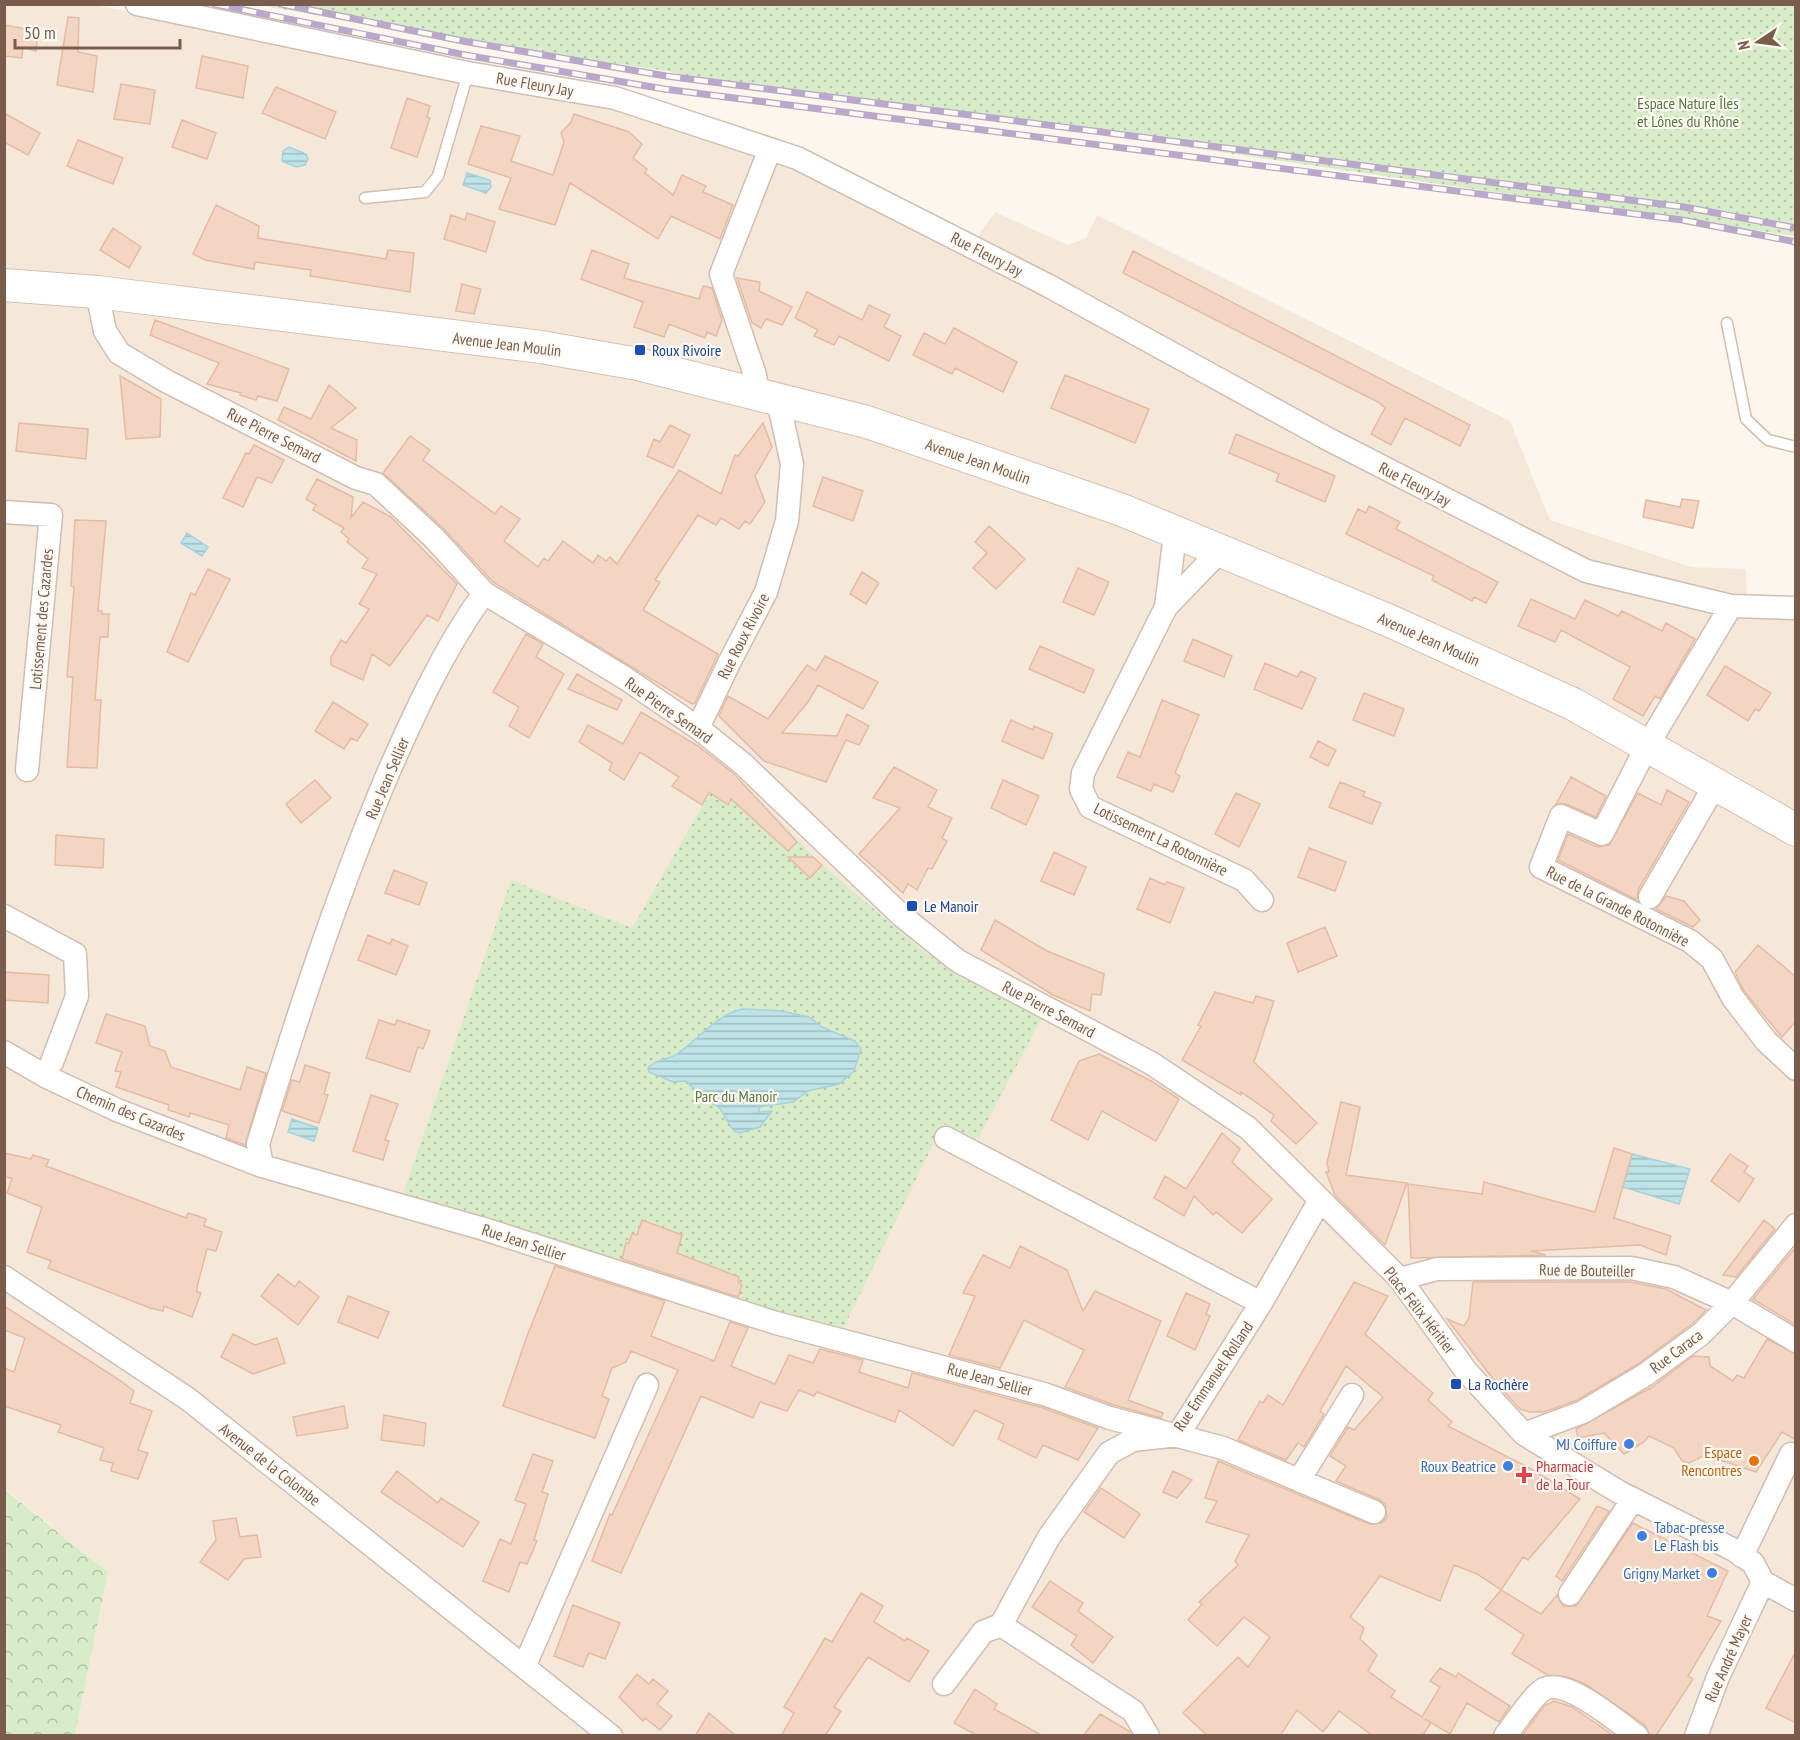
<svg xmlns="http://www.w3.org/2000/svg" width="1800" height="1740" font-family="'PT Sans Narrow',sans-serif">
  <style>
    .residential { fill: #f5e8da }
    .forest { fill: url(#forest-crowns) }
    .park { fill: url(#park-dots) }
    .water { fill: url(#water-rules); stroke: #a5d3da; stroke-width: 1.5 }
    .building { fill: #f3d5c3; stroke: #e6bba3; stroke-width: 1.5 }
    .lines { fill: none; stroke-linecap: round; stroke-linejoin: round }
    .service-casing { stroke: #d1beb0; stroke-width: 13 }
    .minor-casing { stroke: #d1beb0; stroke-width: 25 }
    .secondary-casing { stroke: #d6c0b0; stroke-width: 34 }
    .service { stroke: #fff; stroke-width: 10 }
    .minor { stroke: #fff; stroke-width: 22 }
    .secondary { stroke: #fff; stroke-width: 32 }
    .rail-casing { stroke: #b9a8c9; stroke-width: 7 }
    .rail { stroke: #fffaf3; stroke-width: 4.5; stroke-dasharray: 14; stroke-linecap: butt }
    .transit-dot { fill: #1a4fb4; stroke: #fffaf3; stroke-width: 2 }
    .shop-dot { fill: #3f7fe0; stroke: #fffaf3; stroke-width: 2 }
    .food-dot { fill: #e8710a; stroke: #fffaf3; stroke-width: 2 }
    .health-dot { fill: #e0444e; stroke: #fffaf3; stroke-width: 2 }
    .labels { text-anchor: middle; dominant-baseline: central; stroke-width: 4.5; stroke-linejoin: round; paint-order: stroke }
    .street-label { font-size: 16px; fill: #7a5c4d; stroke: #fffaf3 }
    .park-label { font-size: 16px; fill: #537a41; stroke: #fffaf3 }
    .transit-label { font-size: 16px; fill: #164399; stroke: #fffaf3; text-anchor: start }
    .shop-label { font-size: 16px; fill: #366cbe; stroke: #fffaf3; text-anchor: end }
    .food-label { font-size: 16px; fill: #c56008; stroke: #fffaf3; text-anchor: end }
    .health-label { font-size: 16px; fill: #be3a42; stroke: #fffaf3; text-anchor: start }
  </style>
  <defs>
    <pattern id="forest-crowns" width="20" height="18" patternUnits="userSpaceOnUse" patternTransform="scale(1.5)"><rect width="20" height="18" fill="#d8ecc9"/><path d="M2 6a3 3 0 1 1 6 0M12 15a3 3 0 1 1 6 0" fill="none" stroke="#b4c2a5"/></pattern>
    <pattern id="park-dots" width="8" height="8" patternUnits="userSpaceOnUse" patternTransform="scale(1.5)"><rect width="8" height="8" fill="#d8ecc9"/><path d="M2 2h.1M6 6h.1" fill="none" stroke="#b4c2a5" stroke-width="1.8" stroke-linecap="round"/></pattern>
    <pattern id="water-rules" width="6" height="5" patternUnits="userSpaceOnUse" patternTransform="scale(1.5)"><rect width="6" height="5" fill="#bfe3e8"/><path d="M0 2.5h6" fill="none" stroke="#a0bbbe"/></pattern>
  </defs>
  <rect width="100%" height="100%" fill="#fdf6ec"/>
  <path class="residential" d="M4,5h90l176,34 345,59 182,60 174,88 24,-34 73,33 18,-7 11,-23 413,206 40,99 141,47 55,2 1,35 48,4v1127h-1720l33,-163 -104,-84z"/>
  <path class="forest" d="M4,1489l104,83 -33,163h-70z"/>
  <path class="park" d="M259,5h1536v231l-1034,-151 -59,-5 -35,-9 -188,-27z
    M742,782l80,83 105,89 114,65 -63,120 -35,-15 -102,209 -106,-30 -332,-109 108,-314 121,48 78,-135 18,11z"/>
  <path class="water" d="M289,147l17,7 2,5 -3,6 -9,2 -14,-6 1,-10z
    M467,173l23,7 1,7 -5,6 -23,-8z
    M187,533l21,14 -6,9 -21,-13z
    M743,1009l38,2 28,6 13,10 33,14 6,8 -7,22 -15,13 -31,7 -15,11 -34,5v5l13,-1 -12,16 -21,6 -6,-3 -14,-23 -14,-7 -19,-19 -13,1 -24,-10 -1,-4c7,-9 20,-8 29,-14 21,-14 40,-40 66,-45z
    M292,1119l26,9 -4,13 -26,-9z
    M1632,1154l58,15 -11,35 -56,-17z"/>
  <path class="building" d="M68,17l11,1 -1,34 19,4 -4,36 -36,-7z
    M4,25l34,6 -2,20 -13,-4 -1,11 -18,-2z
    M202,56l46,10 -5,32 -47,-10z
    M121,84l34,6 -5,34 -36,-5z
    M276,87l60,25 -11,27 -63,-26z
    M407,98l23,8 -3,11 3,1 -13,39 -26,-9z
    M4,113l36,20 -12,22 -24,-13z
    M574,114l55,18 13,12 -9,14 14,11 -2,4 28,22 9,-20 24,11 -3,6 30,13 -13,34 -49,-23 -13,23 -88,-56 -15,42 -56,-16 12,-31 -43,-14 13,-38 39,10 -9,25 42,14 11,-33 -3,-9 10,-11z
    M182,120l34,13 -9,26 -35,-12z
    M78,140l45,18 -10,26 -46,-18z
    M216,205l43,21 -1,12 128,21 2,-9 26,3 -4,39 -100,-16 1,-6 -56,-8 -1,7 -49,-9 -12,-6z
    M467,213l28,9 -9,30 -42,-13 7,-24 14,5z
    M113,228l28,19 -12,21 -29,-18z
    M592,250l37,14 -5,14 75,21 4,-13 9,2 10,32 -6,16 -9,-4 -2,6 -36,-14 -5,13 -30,-10 9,-25 -62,-23z
    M1133,251l337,174 -10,21 -55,-28 -14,27 -20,-11 14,-26 -7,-6 -255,-129z
    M737,278l23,4 -1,9 33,16 -10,18 -16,-6 -5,9 -9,-5z
    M462,284l19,5 -7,25 -18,-3z
    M807,292l55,28 7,-15 21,10 -6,12 17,9 -12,25 -50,-25 -5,9 -20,-9 4,-6 -23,-12z
    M155,320l134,49 -12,32 -19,-5 -2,4 -16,-5 1,-2 -34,-9 12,-21 -69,-28z
    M954,328l63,34 -14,30 -48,-24 -3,6 -39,-19 11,-22 21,11z
    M1065,375l84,34 -14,34 -84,-35z
    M120,376l41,23 -1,38 -34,2z
    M329,385l27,23 -25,20 26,12 -1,21 -78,-41 6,-13 27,12z
    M19,423l69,6 -2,30 -70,-8z
    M763,423l9,24 -17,29 10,26 -15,22 -5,-3 -6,8 -18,-11 -5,7 -18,-10 -43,65 5,2 -17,28 75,44 -23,49 -3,1 -199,-122 -50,-54 -60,-55 27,-37 20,14 -7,10 72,54 6,-8 19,13 -16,22 34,26 6,-9 4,3 15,-20 30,22 5,-8 8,6 4,-4 7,7 62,-94 42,24 14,-39 3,1z
    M670,425l20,10 -17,33 -26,-12 7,-17 6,3z
    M1236,434l99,42 -10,26 -49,-21 3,-7 -50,-21z
    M254,445l30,15 -12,23 -15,-6 -14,30 -20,-9 23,-45 3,1z
    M823,477l40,14 -10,30 -40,-15z
    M317,479l36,18 -2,21 12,-16 28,15 66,67 -19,37 -11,-6 -37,51 -18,-12 -9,26 -32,-15v-8l10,-17 5,3 23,-34 -10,-5 18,-30 -15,-6 6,-9 -21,-17 2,-3 -8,-7 3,-4 -31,-18 3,-5 -10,-6z
    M1682,499l17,2 -6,27 -50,-11 3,-17 34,7z
    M1369,506l31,16 -4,7 102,53 -12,21 -12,-6 -2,4 -40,-21 2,-4 -88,-42 12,-25 8,4z
    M75,520l31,1 -8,90h4v3h7l-1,23h-8l-5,63h6l-4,68 -30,-1 6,-90h-6l7,-90 -3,-1z
    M989,526l36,33 -29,30 -23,-21 14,-15 -12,-11z
    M1078,568l31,14 -15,33 -31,-13z
    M208,569l22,10 -42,83 -21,-10 24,-59 4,2z
    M862,572l17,11 -13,21 -16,-10z
    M1531,599l44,20 10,-19 33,16 4,-5 40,20 4,-8 29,16 -35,60 -5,-3 -12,20 -30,-17 17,-32 -69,-37 -6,12 -37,-16z
    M526,634l17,10 -7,13 28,17 -35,64 -20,-12 10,-19 -26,-15z
    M1193,639l39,17 -8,21 -40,-16z
    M1040,646l54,24 -10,23 -55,-24z
    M825,656l53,26 -15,27 -45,-24 -10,17 -26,31 55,3 10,-22 22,12 -10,19 -13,-5 -20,42 -62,-21 -45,-45 9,-20 40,23 39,-54 9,6z
    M1265,663l32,14 4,-6 15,7 -14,31 -48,-20z
    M1725,666l46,27 -12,18 -4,-2 -7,12 -41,-26z
    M577,674l45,26 -5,10 -49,-21z
    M1364,693l40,16 -10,27 -41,-16z
    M1162,700l37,15 -24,58 5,3 -7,16 -19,-8 -3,7 -34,-14 11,-25 12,5z
    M333,702l35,22 -11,17 -6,-3 -7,11 -29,-18z
    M641,712l57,34 36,28 63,68 -9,9 -57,-52 -3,6 -19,-13 -7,13 -30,-19 7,-9 -39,-25 -16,28 -15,-10 3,-7 -33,-21 9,-17 35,19z
    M1011,720l22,10 1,-4 19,8 -10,25 -41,-18z
    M1318,741l18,9 -8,16 -18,-9z
    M894,767l43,23 -9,17 24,11 -10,20 5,3 -15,28 -4,-1 -11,22 -9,-6 -5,9 -44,-39 41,-46 -27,-10z
    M1571,777l35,19 -10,21 -30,-13h-10z
    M315,780l16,18 -30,25 -15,-19z
    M1003,780l36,16 -13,29 -35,-17z
    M1340,782l25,10 -2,4 18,7 -9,21 -43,-17z
    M1667,790l22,12 -51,88 -1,10 -79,-40 10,-26 29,13 12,-2 29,-52 23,12z
    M1236,793l24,11 -21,43 -24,-13z
    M56,835l48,4 -1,29 -48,-3z
    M1309,848l37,14 -11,29 -37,-14z
    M1054,852l32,15 -12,28 -33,-14z
    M788,857h25l9,8 -12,13z
    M394,870l33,13 -8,22 -34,-12z
    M1150,878l15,7 2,-3 17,6 -14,35 -33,-14z
    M1666,896l18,5 16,19 -7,7 -37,-18z
    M995,920l52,31 57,23 -3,21 -9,-1 -2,17 -37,-16 -72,-45z
    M1325,927l12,29 -39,16 -11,-29z
    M368,935l22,9 2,-5 16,7 -12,29 -38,-15z
    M1758,945l38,32v44l-14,16 -38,-46 -9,-19z
    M4,972l45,3 -1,28 -44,-3z
    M1215,992l38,11 3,-7 18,5 -20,61 63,61 -21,21 -25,-23 3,-6 -33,-23v3l-59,-35 19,-34 -3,-1z
    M106,1014l39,12 5,20 15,5 6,16 69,23 7,-23 19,6 -21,72 -19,-7 3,-13 -39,-12 -1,4 -14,-5 -7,-2 1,-5 -53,-18 5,-15 -6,-1 7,-19 -26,-9z
    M379,1020l16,5 2,-5 33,11 -7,18 -5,-2 -8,25 -44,-14z
    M1099,1054l52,27 28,18 -23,42 -54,-30 -14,29 -37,-20 28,-59z
    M305,1065l25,8 -6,21 4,1 -9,28 -37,-12 10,-31 8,2z
    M371,1095l27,9 -13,36 4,1 -6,19 -30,-9z
    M1341,1102l19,5 -14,68 61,8 -22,62 -50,-50 -9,-23h3l-2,-9z
    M1222,1133l18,16 -8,13 40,37 -30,34 -26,-21 -3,3 -19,-19 -10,20 -30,-18 11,-22 21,13z
    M1614,1148l18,6 -18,64 57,18 -5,19 -26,-10 -109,6 15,4 -135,3 -3,-74 74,10 2,-12 111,30z
    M4,1153l27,6 2,-4 16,5 -3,6 140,52 2,-5 10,3 8,3 -2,7 18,6 -6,19 -9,-2 -10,38v5l4,1 -9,24 -28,-11 -1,5 -13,-3 -102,-40 3,-7 -24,-9 15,-45 -35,-14 5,-15 -8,-1z
    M1730,1154l18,12 -4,6 10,7 -15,23 -28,-21z
    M642,1220l40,15 -5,18 62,24 -1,5 4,3 -4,12 -116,-38 4,-16h3l3,-9 5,1z
    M1764,1220l11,9 -39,48 -13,-2z
    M1020,1246l47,24 16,41 12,-20 66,30 -33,79 35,13 -2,5 -47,-13 -49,-18 19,-37 -60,-30 -24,48 -51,-13 26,-59 -12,-3 20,-38 27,13z
    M1796,1247v78l-43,-26z
    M555,1266l110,35 -14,35 63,25 16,-39 18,6 -17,38 44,18 14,-29 24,8 7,-14 43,11 -4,12 49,16 4,-15 128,34 58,21 -20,32 -35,-15 -7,13 -38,-19 6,-15 -29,-14 -22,36 -54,-36 -4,12 -78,-30 -3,4 -15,-6 -12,21 -27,-9 -7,16 -52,-22 -80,177 -29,-12 18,-47 2,1 66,-145 -47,-19 -5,11 -14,6 -10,28 7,3 -14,39 -92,-32 24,-70z
    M278,1274l17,13 4,-6 20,16 -21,28 -37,-29z
    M1354,1282l34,14 -23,38 68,59 -5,7 24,22 -4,4 83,43 49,30 -52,61 -5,-3 -22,33 40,24 16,-19 6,11h13l57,-83 95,48 -21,45 14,5 -33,55 5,3 -37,57h-6l-5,-11 -60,-41 -17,-7 -20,-2 -36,-21 12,-19 -39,-26 16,-19 -24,-16 -23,-9 -14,36 -60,-25 -30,41 14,11 -4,11 17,16 -9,16 27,20 -4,6 31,20 18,-30 -10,-6 10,-13 16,9 2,-4 52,33 -11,16 -32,-19 -17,31 -25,-15 6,4 -9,13h-49l-34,-25 -16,21 -26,-22 -17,26h-72l-25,-23 55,-56 10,10 22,-30 -26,-20 -27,29 -29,-26 14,-16 -3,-2 39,-37 -3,-4 14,-26 -43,-13 11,-21 -12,-3 13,-37 151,63 13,-1 5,-6 -2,-13 -5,-4 -44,-19 10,-15 -16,-10 18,-29 6,3 29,-33 -37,-31 -26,45 4,3 -20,33 -6,-4 -12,17 -48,-20 22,-39 3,2 5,-8 15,10z
    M1473,1282h157l36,7 40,21 -14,14 -54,40 -61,36 -33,12h-14l-10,-3 -23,-25 -50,-65 17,7 5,-8z
    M1186,1293l24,11 -4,10 4,2 -15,34 -28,-14z
    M348,1296l41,16 -11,26 -40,-16z
    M4,1306l117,75 13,10 -4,12 22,8 -14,39 10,3 -10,26 -27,-8 2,-8 -13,-3 4,-12 -46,-16 3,-7 -57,-19v-38l10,4 11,-34 -21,-8z
    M233,1334l22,11 22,-7 8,25 -32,11 -32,-17z
    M1767,1339l29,15v86l-14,-8 -26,40 -51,-17 -16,8 -7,-2 -8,-13 -25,-12 -5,6 -20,12 -20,-21 -26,5 -2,-9 76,-42 41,-31 16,1 1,9 23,15 4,-6 7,3z
    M344,1406l4,22 -51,8 -4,-19z
    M384,1415l42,8 -2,23 -43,-6z
    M533,1454l20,7 -11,31 6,2 -14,46 3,1 -10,23 -7,-2 -11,30 -26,-11 17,-42 11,5 15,-40 -11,-4z
    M397,1471l41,32 3,-5 38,24 -16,25 -82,-55z
    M1173,1471l19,9 -15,18 -14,-6z
    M1101,1488l39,26 -16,24 -40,-26z
    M1597,1506l12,5 -47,70 -6,-5z
    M236,1518l4,19 17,-2 4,22 -17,2 -16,21 -28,-18 16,-22 -3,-19z
    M1050,1581l33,22 -5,8 35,26 -20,26 -22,-18 6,-9 -45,-29z
    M861,1593l22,13 -9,16 31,19 2,-3 22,13 -20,31 -41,-25 -34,50 7,4 -16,25h-44l13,-23 -10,-6 41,-69 7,4z
    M573,1605l47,18 -15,36 -16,-6 -6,14 -29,-11z
    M1796,1651v72l-30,-15z
    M637,1674l12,10 4,-5 15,12 -11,13 15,12 -12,14 -15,-12 -2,3 -24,-24z
    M975,1689l22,15 -3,5 49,27h-65l-24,-13z
    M1554,1701l18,6 42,29h-92l22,-30z
    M709,1713l27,23h-41z
    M1100,1714l29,17 3,5h-49z"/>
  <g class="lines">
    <defs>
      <path id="service" d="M365,198l60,-6 13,-16 30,-103
        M1727,323l19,96 22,21 28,7"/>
      <path id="minor" d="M137,4l331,69 147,25 182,60 250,127 279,153 260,133 145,35 65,2
        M97,292l8,39 14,22 47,28 190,97 20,6 58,54 50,55 141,85 73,50 45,36 159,152 56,45 193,102 97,65 152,151 66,92 58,63 95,58 115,58 19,13 10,19
        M758,395l-3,-20 -34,-101 49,-125
        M4,512l47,3 -24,255
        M1219,552l-53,55 -83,166 -2,16 9,18 154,73 18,20
        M1731,606l-84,140 -45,88 -41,-18 -20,51 149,74 22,18 21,39 33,43 30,28
        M1166,607l9,-73
        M698,728l32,-67 36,-69 21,-71 5,-57 -14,-64
        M1650,897l65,-112
        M4,916l71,38 2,42 -25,66
        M4,1052l43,25 70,33 145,56 222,63 292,94 268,71 66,24 113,30 151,64
        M946,1138l315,165
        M262,1166l-4,-22c38,-124 78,-247 128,-366 28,-64 57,-128 98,-185
        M4,1277l184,122 423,337
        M1400,1279l37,-10 194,-1 43,9 58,26 64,38
        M1524,1434l59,-22 62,-37 56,-41 31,-31 64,-78
        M1299,1480l53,-85
        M1742,1556l49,-102
        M1763,1582l33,18
        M1570,1594l63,-95
        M525,1665l122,-280
        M944,1684l39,-52 18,-7
        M1148,1736l-15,-25 -132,-86 48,-88 60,-84 24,-13 45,-5 83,-132 59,-103
        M1505,1736c9,-11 28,-41 39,-47 23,-11 74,33 93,47
        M1696,1736l22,-59 45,-95"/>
      <path id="secondary" d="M4,285l93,7 444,55 97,17 229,58 255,88 268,111 183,83 223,126"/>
    </defs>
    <use href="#service" class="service-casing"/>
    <use href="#minor" class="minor-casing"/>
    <use href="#secondary" class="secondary-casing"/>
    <use href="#service" class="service"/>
    <use href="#minor" class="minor"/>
    <use href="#secondary" class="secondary"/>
    <defs>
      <path id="rail" d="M215,4l250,51 199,34 1018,131 114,22
        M281,4l187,38 198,34 1018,131 112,21"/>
    </defs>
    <use href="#rail" class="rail-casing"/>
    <use href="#rail" class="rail"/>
  </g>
  <g class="transit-dot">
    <rect x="634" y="344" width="12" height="12" rx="3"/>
    <rect x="906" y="900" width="12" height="12" rx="3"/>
    <rect x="1450" y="1378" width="12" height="12" rx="3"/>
  </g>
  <g class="shop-dot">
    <circle cx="1629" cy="1444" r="6"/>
    <circle cx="1508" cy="1466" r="6"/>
    <circle cx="1642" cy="1536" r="6"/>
    <circle cx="1712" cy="1573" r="6"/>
  </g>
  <circle class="food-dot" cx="1754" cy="1461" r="6"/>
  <path class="health-dot" d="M1521 1466h6v6h6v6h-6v6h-6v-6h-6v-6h6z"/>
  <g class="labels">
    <g class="street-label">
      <text transform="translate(535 84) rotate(10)">Rue Fleury Jay</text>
      <text transform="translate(987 254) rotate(27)">Rue Fleury Jay</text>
      <text transform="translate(507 344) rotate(7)">Avenue Jean Moulin</text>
      <text transform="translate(274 435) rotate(27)">Rue Pierre Semard</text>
      <text transform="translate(978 461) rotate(19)">Avenue Jean Moulin</text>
      <text transform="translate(1415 484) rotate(27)">Rue Fleury Jay</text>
      <text transform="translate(41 619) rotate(-85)">Lotissement des Cazardes</text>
      <text transform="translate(743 636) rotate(-63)">Rue Roux Rivoire</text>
      <text transform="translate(1429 639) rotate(24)">Avenue Jean Moulin</text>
      <text transform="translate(669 710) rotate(35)">Rue Pierre Semard</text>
      <text transform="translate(387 778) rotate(-67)">Rue Jean Sellier</text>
      <text transform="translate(1161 839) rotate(26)">Lotissement La Rotonnière</text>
      <text transform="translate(1618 906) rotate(27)">Rue de la Grande Rotonnière</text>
      <text transform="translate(1049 1009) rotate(28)">Rue Pierre Semard</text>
      <text transform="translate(131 1113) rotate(23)">Chemin des Cazardes</text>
      <text transform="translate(524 1242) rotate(18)">Rue Jean Sellier</text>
      <text transform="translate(1587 1270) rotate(1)">Rue de Bouteiller</text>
      <text transform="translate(1420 1310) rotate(52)">Place Félix Héritier</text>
      <text transform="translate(1676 1351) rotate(-37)">Rue Caraca</text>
      <text transform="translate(1213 1376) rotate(-56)">Rue Emmanuel Rolland</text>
      <text transform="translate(990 1379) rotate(15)">Rue Jean Sellier</text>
      <text transform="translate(270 1464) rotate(38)">Avenue de la Colombe</text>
      <text transform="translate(1728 1658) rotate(-66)">Rue André Mayer</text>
    </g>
    <g class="park-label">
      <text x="1688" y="103">Espace Nature Îles<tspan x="1688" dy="18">et Lônes du Rhône</tspan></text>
      <text x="736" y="1096">Parc du Manoir</text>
    </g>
    <g class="transit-label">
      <text x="652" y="350">Roux Rivoire</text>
      <text x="924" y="906">Le Manoir</text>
      <text x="1468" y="1384">La Rochère</text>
    </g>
    <g class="shop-label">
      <text x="1617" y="1444">MJ Coiffure</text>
      <text x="1496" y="1466">Roux Beatrice</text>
      <text x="1654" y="1527" text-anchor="start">Tabac-presse<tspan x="1654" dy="18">Le Flash bis</tspan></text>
      <text x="1700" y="1573">Grigny Market</text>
    </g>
    <g class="food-label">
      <text x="1742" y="1452">Espace<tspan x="1742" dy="18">Rencontres</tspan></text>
    </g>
    <g class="health-label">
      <text x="1536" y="1466">Pharmacie<tspan x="1536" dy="18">de la Tour</tspan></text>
    </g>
  </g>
  <rect width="1800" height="1740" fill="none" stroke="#7a5c4d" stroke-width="12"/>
  <g transform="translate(1758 42) rotate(257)" stroke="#fffaf3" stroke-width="4.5" paint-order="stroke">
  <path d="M0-4.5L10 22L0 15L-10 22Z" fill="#7a5c4d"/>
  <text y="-9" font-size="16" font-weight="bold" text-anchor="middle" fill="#7a5c4d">N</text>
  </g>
  <path d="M15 39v9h165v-9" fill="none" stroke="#7a5c4d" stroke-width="3"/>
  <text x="24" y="39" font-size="18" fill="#7a5c4d" stroke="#fffaf3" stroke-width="4.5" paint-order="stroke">50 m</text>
</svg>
